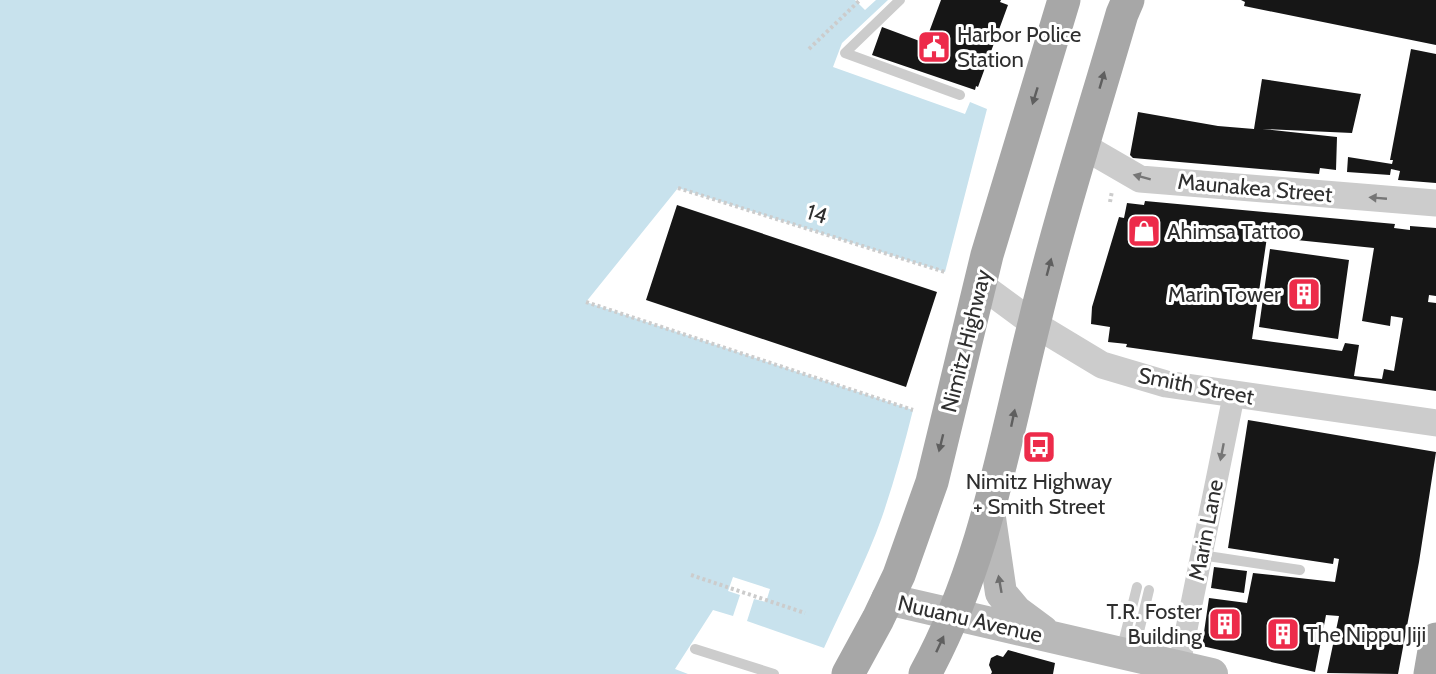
<svg xmlns="http://www.w3.org/2000/svg" width="1436" height="674" font-family="Cabin,sans-serif">
  <style>
    .water { fill: #c8e2ed }
    .building { fill: #161616; fill-rule: evenodd }
    .lines { fill: none; stroke-linecap: round; stroke-linejoin: round }
    .path { stroke: #ccc; stroke-width: 4; stroke-dasharray: 3 3; stroke-linecap: butt }
    .service { stroke: #ccc; stroke-width: 10 }
    .minor { stroke: #ccc; stroke-width: 22 }
    .tertiary { stroke: #ccc; stroke-width: 27 }
    .secondary { stroke: #b9b9b9; stroke-width: 32 }
    .primary { stroke: #a7a7a7; stroke-width: 33 }
    .oneway { fill: #5f5f5f }
    .oneway2 { fill: #767676 }
    .oneway3 { fill: #6d6d6d }
    .labels { text-anchor: middle; dominant-baseline: central; stroke-width: 6; stroke-linejoin: round; paint-order: stroke }
    .poi-label { font-size: 22px; fill: #2f2f2f; stroke: #fff; text-anchor: start }
    .street-label { font-size: 22px; fill: #2f2f2f; stroke: #fff }
  </style>
  <rect width="100%" height="100%" fill="#fff"/>
  <path class="water" d="M0,0h855l10,10 11,-10h12l-46,43 -9,24 132,47 5,-12 17,7 -42,163 -267,-84 -92,114 327,108c-9,36 -19,72 -31,107 -16,45 -38,87 -58,131l-77,-27 7,-22 12,3 4,-13 -37,-12 -5,14 12,4 -7,21 -20,-6 -38,59 13,5h-688z"/>
  <path class="building" d="M941,0h60l-1,2 8,3 -30,82 -2,-1 -1,4 -103,-35 10,-28 43,16z
    M1241,0h195v45l-192,-39 1,-4z
    M1411,49l25,5v129l-38,-3 2,-9 -9,-2 -1,6 -43,-3 1,-15 44,7 1,-4h-3z
    M1262,79l99,15 -9,39 -90,-4 75,8 -1,33 -16,-2 -1,6 -186,-16 -3,-3 8,-43 80,14 36,3z
    M1145,201l250,23 -1,4 16,2v-4l26,2v68l-7,-1 -1,7 8,1v88l-310,-44 1,-3 -19,-2 2,-15 -19,-3 1,-17 27,-90 5,1 3,-15 17,2zM1267,237l107,11 -12,73 28,5 1,-10 12,2 -9,53 -10,-2 -2,10 -28,-3 5,-31 -14,-2 -3,8 -90,-12z
    M677,205l260,87 -31,95 -260,-87z
    M1270,249l79,11 -11,79 -79,-12z
    M1248,420l188,32 -17,110 -21,112 -71,-1 12,-57 -13,-1 -11,57 -113,-26 7,-48 38,5 6,-30 82,9 4,-23 -5,-1 -1,6 -105,-16z
    M1214,567l33,4 -3,22 -33,-5z
    M1008,650l47,13 -2,11h-62l1,-2 -3,-7 2,-7 6,-3 6,2z"/>
  <g class="lines">
    <path class="path" d="M809,49l51,-49
      M678,188l267,84
      M1110,202l2,-11
      M586,302l327,108
      M691,575l114,38"/>
    <path class="service" d="M900,0l-55,53 115,42
      M1201,555l99,15
      M695,649l79,25
      M1121,651l16,-64
      M1134,652l15,-62"/>
    <path class="minor" d="M1179,666l55,-272"/>
    <path class="tertiary" d="M1083,146l57,33 296,24
      M981,285l53,39 68,41 64,19 270,39"/>
    <path class="secondary" d="M989,511l12,82 15,18 27,20
      M887,599l325,75"/>
    <path class="primary" d="M848,674l30,-55 21,-44 33,-93 55,-227 77,-255
      M925,674c60,-110 79,-231 109,-350 25,-104 58,-207 88,-310l6,-14
      M1430,674l6,-35"/>
  </g>
  <defs><path id="oneway-solid" d="M-6-.8H1V-3.2L6.5 0L1 3.2V.8H-6Z" transform="scale(1.5)"/></defs>
  <g class="oneway">
    <use href="#oneway-solid" transform="translate(1102 80) rotate(-74)"/>
    <use href="#oneway-solid" transform="translate(1035 96) rotate(107)"/>
    <use href="#oneway-solid" transform="translate(1049 267) rotate(-75)"/>
    <use href="#oneway-solid" transform="translate(1013 418) rotate(-78)"/>
    <use href="#oneway-solid" transform="translate(941 443) rotate(104)"/>
    <use href="#oneway-solid" transform="translate(940 644) rotate(-65)"/>
  </g>
  <g class="oneway2">
    <use href="#oneway-solid" transform="translate(1142 177) rotate(-165)"/>
    <use href="#oneway-solid" transform="translate(1378 198) rotate(-175)"/>
    <use href="#oneway-solid" transform="translate(1222 452) rotate(101)"/>
  </g>
  <use class="oneway3" href="#oneway-solid" transform="translate(1000 584) rotate(-100)"/>
  <defs>
    <symbol id="civic-square" viewBox="-11 -11 22 22"><rect x="-9" y="-9" width="18" height="18" rx="4" fill="#ed2b4a" stroke="#fff"/><path d="M-.6-6.5H3V-4.5H.6V-3L4-1V1h2V6H-6V1h2V-1L-.6-3ZM-1.2 2.5V6h2.4V2.5Z" fill="#fff"/></symbol>
    <symbol id="shop-square" viewBox="-11 -11 22 22"><rect x="-9" y="-9" width="18" height="18" rx="4" fill="#ed2b4a" stroke="#fff"/><path d="M-5-2.5h2.3a2.7 3.5 0 0 1 5.4 0H5L5.5 6h-11ZM-1.5-2.5h3a1.5 2.3 0 0 0-3 0Z" fill="#fff"/></symbol>
    <symbol id="building-square" viewBox="-11 -11 22 22"><rect x="-9" y="-9" width="18" height="18" rx="4" fill="#ed2b4a" stroke="#fff"/><path d="M-4-6H4V6H1V3H-1V6H-4ZM-2.5-4.3h1.7v1.8h-1.7ZM.8-4.3h1.7v1.8H.8ZM-2.5-1h1.7V.8h-1.7ZM.8-1h1.7V.8H.8Z" fill="#fff"/></symbol>
    <symbol id="bus-square" viewBox="-11 -11 22 22"><rect x="-9" y="-9" width="18" height="18" rx="4" fill="#ed2b4a" stroke="#fff"/><path d="M-5-6H5V4H4V6H2V4H-2V6H-4V4H-5ZM-3.5-4V0h7V-4ZM-3.5 1.2v1.5H-2V1.2ZM2 1.2v1.5H3.5V1.2Z" fill="#fff"/></symbol>
  </defs>
  <g fill-rule="evenodd">
    <use href="#civic-square" x="915" y="28" width="38" height="38"/>
    <use href="#shop-square" x="1125" y="212" width="38" height="38"/>
    <use href="#building-square" x="1285" y="275" width="38" height="38"/>
    <use href="#bus-square" x="1020" y="428" width="38" height="38"/>
    <use href="#building-square" x="1206" y="605" width="38" height="38"/>
    <use href="#building-square" x="1264" y="615" width="38" height="38"/>
  </g>
  <g class="labels">
    <g class="poi-label">
      <text x="957" y="34">Harbor Police<tspan x="957" dy="25">Station</tspan></text>
      <text x="1167" y="231">Ahimsa Tattoo</text>
      <text x="1281" y="294" text-anchor="end">Marin Tower</text>
      <text x="1039" y="481" text-anchor="middle">Nimitz Highway<tspan x="1039" dy="25">+ Smith Street</tspan></text>
      <text x="1202" y="611" text-anchor="end">T.R. Foster<tspan x="1202" dy="25">Building</tspan></text>
      <text x="1306" y="634">The Nippu Jiji</text>
    </g>
    <g class="street-label">
      <text transform="translate(1255 188) rotate(5)">Maunakea Street</text>
      <text transform="translate(817 214) rotate(17)">14</text>
      <text transform="translate(966 341) rotate(-76)">Nimitz Highway</text>
      <text transform="translate(1196 386) rotate(11)">Smith Street</text>
      <text transform="translate(1206 530) rotate(-79)">Marin Lane</text>
      <text transform="translate(970 619) rotate(13)">Nuuanu Avenue</text>
    </g>
  </g>
</svg>
